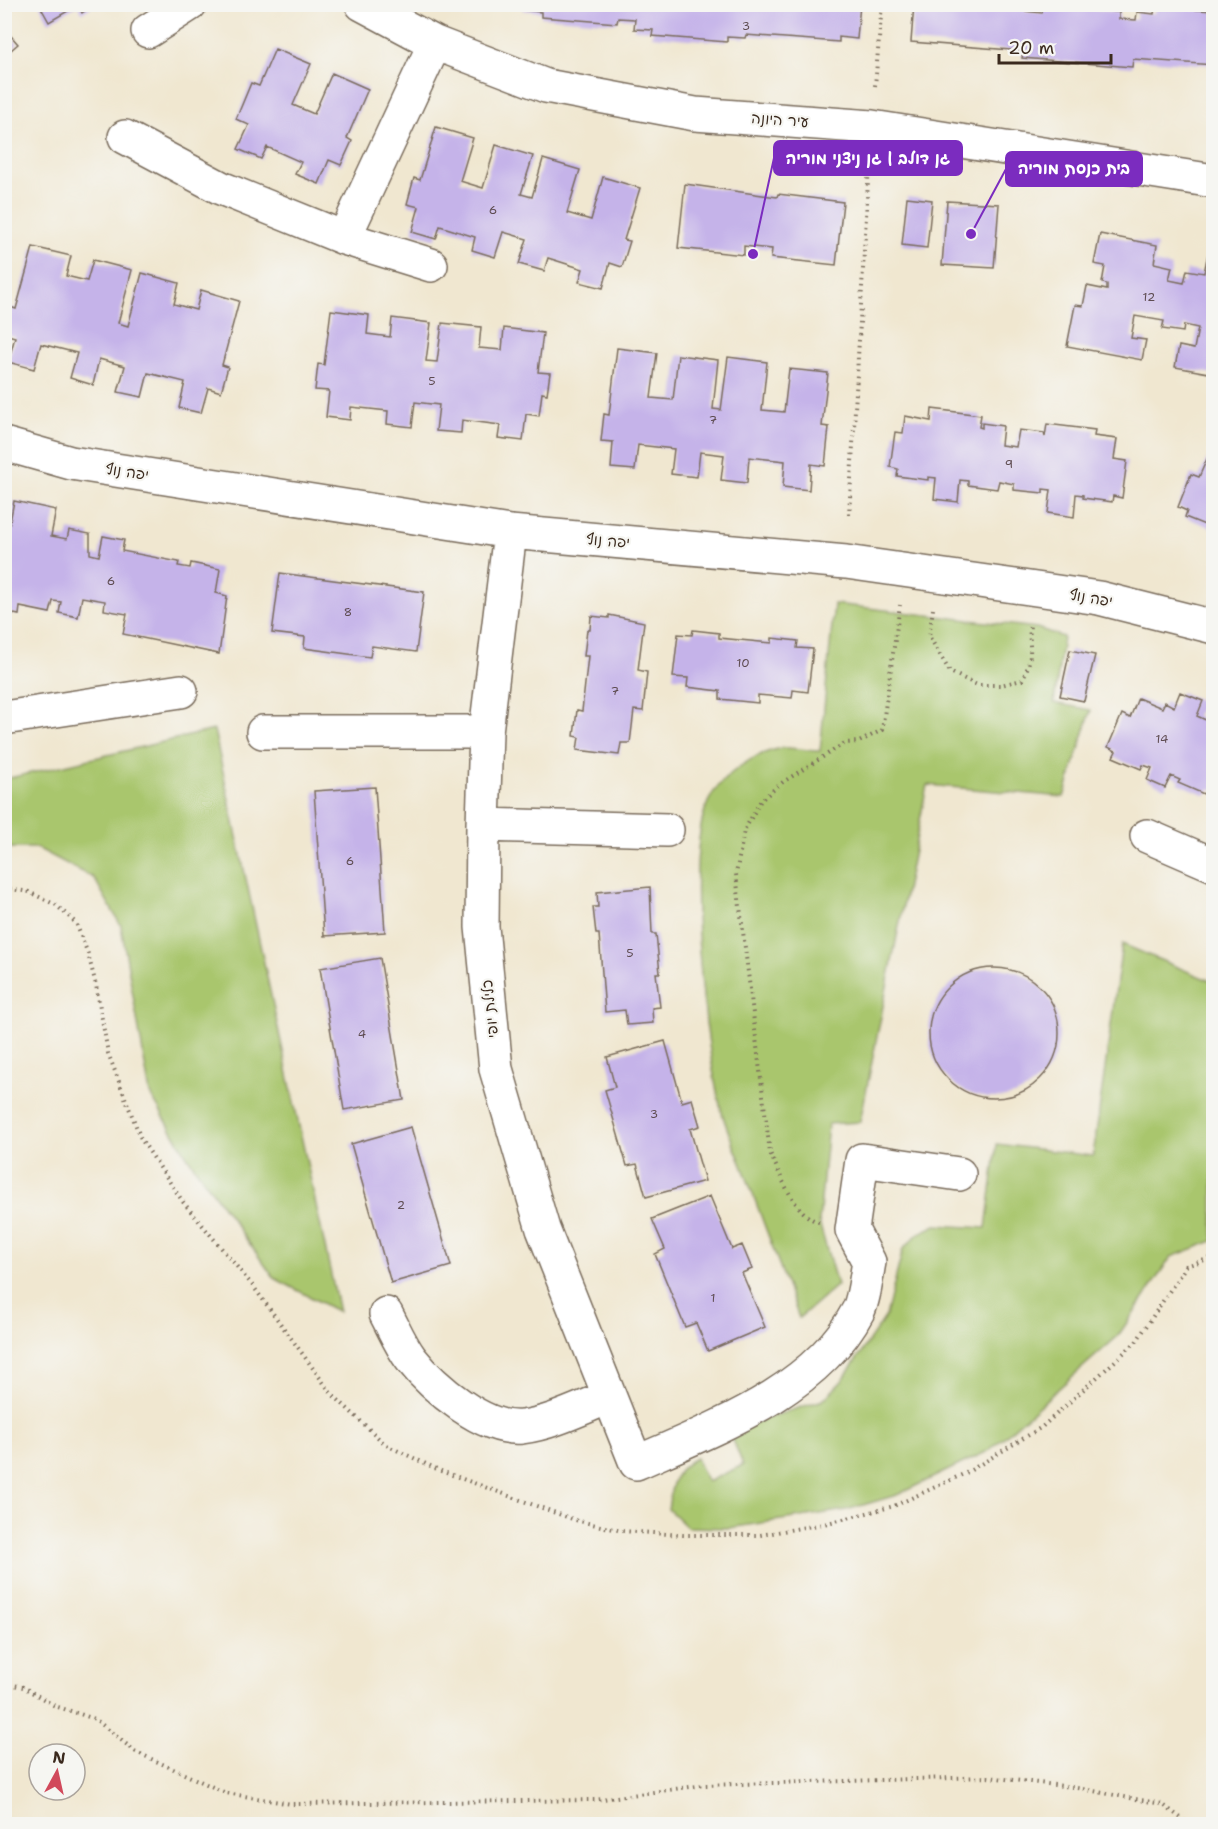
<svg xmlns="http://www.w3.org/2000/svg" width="1218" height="1829" font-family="'Shantell Sans','Playpen Sans Hebrew',sans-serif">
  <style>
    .green { fill: #a9c66d; stroke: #727846; stroke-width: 1.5 }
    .building { fill: #c5b3e9 }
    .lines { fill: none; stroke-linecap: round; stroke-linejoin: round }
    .minor-casing { stroke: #7a6c5c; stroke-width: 36 }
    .path { stroke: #7a6c5c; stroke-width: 4; stroke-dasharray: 1.5 4.5; stroke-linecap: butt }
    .minor { stroke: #fff; stroke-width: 33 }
    .labels { text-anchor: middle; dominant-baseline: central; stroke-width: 4.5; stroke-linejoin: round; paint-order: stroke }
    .number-label { font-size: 12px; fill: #5e4c51 }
    .street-label { font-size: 15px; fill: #3b2a1e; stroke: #f6f6f2 }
    .leader { fill: none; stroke: #7b2cbf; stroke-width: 2 }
    .callout-dot { fill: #7b2cbf; stroke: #f6f6f2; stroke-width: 2 }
    .callout { fill: #7b2cbf; stroke: #7b2cbf; stroke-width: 2 }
    .callout-label { font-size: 16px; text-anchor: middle; font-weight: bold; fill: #fff }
  </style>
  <rect width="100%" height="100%" fill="#f6f6f2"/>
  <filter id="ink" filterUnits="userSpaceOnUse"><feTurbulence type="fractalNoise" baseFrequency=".0167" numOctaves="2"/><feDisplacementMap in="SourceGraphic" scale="12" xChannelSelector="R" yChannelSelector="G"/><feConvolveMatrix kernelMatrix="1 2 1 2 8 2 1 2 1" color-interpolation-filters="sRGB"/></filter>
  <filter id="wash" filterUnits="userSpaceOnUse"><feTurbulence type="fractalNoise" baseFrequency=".008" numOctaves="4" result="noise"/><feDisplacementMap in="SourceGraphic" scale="24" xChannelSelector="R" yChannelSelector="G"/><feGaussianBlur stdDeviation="1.35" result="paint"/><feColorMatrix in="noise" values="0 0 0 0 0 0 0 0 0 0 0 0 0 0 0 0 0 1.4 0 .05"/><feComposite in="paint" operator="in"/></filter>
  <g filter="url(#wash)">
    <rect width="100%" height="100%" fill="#f0e7d0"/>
    <path class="green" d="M834,604l203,24 26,9 -9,66 37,7 -27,87 -137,-12 -67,337 -32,2 -9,98 18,63 -38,33c-18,-48 -36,-96 -54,-145 -8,-22 -20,-45 -25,-68 -15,-62 -37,-247 -12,-303 12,-26 47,-50 75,-54 12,-1 25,3 37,3z
      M214,730l125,582 -65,-34 -87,-122 -37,-62 -29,-168 -27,-48 -57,-30h-32v-69z
      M1122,944l91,38v259l-42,16 -53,79 -130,115 -91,44 -51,15 -117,18 -42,-1 -19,-18c4,-25 4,-38 28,-51l11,24 36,-17 -10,-25 3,-8 25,-12 62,-20 19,-19 44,-65 17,-67 16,-16 17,-8 50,3 11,-84 96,12z"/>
    <g id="blocks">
      <path class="building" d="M39,4h56l-13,9 -4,-8 -29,17z
        M524,4h336l-3,35 -18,-2v5l-93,-7 -1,3 -18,-1v5l-75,-6 1,-6 -19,-1 1,-10 -17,-1 -1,5 -76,-6v-5l-18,-2z
        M914,4h112l-1,7 17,2 1,-7 76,6v7l17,1 1,-8 17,2 1,-7 59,4v54l-81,-6 -1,8 -110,-9 1,-7 -112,-9z
        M4,28l14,16 -14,12z
        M275,49l36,15 -18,41 21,9 18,-41 36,16 -21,49 5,3 -11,24 -12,-5 -10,24 -24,-10 6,-12 -34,-15 -6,12 -23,-10 11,-24 -13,-6 15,-36 8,3z
        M436,127l37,11 -13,43 23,7 13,-43 37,11 -12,38 11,3 11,-38 37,11 -13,43 24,7 12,-43 37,11 -16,52 6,1 -8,26 -12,-4 -7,25 -24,-6 4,-13 -35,-11 -4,13 -25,-7 8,-25 -24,-7 -8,25 -23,-7 3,-13 -35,-11 -4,13 -24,-7 7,-25 -12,-3 7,-26 6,2z
        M685,184l92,13 1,-3 65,8 -7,63 -65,-7 1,-9 -28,-3v9l-66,-7z
        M907,197l25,3 -5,48 -25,-3z
        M947,201l52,3 -5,64 -52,-3z
        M1100,234l57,11 -3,18 18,4 -3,13 15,3 3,-13 17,3 4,-20 6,1v120l-39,-7 4,-21 15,3 4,-21 -14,-3 -1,7 -21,-3 2,-8 -29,-5 -4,22 15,2 -4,20 -75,-14 8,-41 8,1 4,-20 20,4v-6l-5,-1 3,-17 -11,-2z
        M33,247l38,9 -5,20 21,5 6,-21 39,10 -14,53 10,3 14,-53 37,10 -5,21 22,6 5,-20 38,11 -17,64 6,2 -7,25 -13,-4 -7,25 -22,-5 6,-26 -37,-9 -6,24 -24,-5 7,-26 -26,-7 -6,26 -23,-7 7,-25 -36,-9 -7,25 -26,-7 7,-25 -11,-3v-6l6,-21 6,2z
        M331,310l38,5 -2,19 23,3 2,-19 39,5 -5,38 11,1 5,-39 39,4 -2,21 23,2 2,-22 39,5 -5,39 12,1 -3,21 -5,-1 -3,23 -13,-2 -3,27 -25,-3 2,-13 -38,-5 -1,13 -25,-2 3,-26 -24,-3 -3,25 -25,-3 1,-13 -37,-4 -1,13 -24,-3 3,-26 -14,-1 3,-26 6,1z
        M617,348l40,5 -6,45 22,2 5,-45 40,5 -5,49 8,1 7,-53 39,5 -5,48 22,2 5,-43 39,4 -6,53 7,1 -4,39 -14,-2 -2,26 -26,-3 2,-26 -36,-4 -2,26 -26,-3 3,-25 -24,-3 -3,25 -26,-3 3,-25 -36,-4 -3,25 -24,-2 2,-26 -12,-1 3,-27 5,1z
        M932,409l49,6 -2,12 3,1v-5l21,3 -2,19 15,2 3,-17 25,3 1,4 2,-13 48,6 -1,6 23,3 -3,20 13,2 -5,37 -9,-2 -1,6 -29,-4v-3l-7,-1 -2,23 -26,-4 3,-23 -8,-1v4l-29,-3v-6l-15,-3 -2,8 -29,-4v-4l-8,-1 -2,22 -24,-3 2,-21 -8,-1v3l-31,-4 1,-7 -8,-2 5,-35 8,1 2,-17 26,5z
        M1207,459l7,2 -2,67 -27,-11 2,-6 -9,-4 13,-33 8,3z
        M14,501l42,9 -5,26 16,3 2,-9 21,4v20l9,2 4,-20 21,4 -2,11 57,11 -1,4 12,2 1,-5 29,6 -4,24 11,3 -8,58 -96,-20 4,-20 -23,-4 1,-9 -23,-4 -4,20 -19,-4 2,-11 -8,-1 -3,12 -30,-6 -1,8 -15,-3v-81l4,1z
        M280,573l144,19 -8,60 -44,-6 -2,11 -66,-9 1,-11 -33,-4z
        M609,615l35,7 -6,48 9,2 -4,39 -9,-1 -4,33h-9l-2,12 -42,-5 2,-13 -5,-1 3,-26 5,1 6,-55h-4l3,-26h3l1,-14 18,2z
        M693,630l26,3v5l53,5v-5l26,3 -1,7 16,1 -5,43 -15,-2 -1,8 -34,-3v8l-38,-4v-8l-33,-4 1,-9 -15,-1 5,-43 14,1z
        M1070,650l25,5 -11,46 -24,-5z
        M1180,692l23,9 -6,15 11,5 -2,7 8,3v59l-5,-2 -3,7 -28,-12 2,-3 -9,-4 -6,12 -18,-8 5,-12 -9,-3 -2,4 -28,-12 3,-6 -8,-4 14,-33 8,4 8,-20 24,10 3,-6 9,5z
        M375,787l10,145 -61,4 -10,-145z
        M650,887l2,47h4l4,39h-4l4,34 -8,1 1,15 -26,2 -2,-15 -20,2 -6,-78h-3l-3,-27h5l-1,-15z
        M380,958l24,142 -60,10 -24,-142z
        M929 1033a65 65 0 1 1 130 0a65 65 0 1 1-130 0Z
        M665,1041l17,61 10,-3 8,27 -10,3 15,52 -59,16 -9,-33 -10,2 -22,-76 10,-3 -8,-30z
        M411,1127l40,139 -60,17 -40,-139z
        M710,1196l22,53 10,-4 10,24 -10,4 23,54 -57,24 -12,-28 -11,4 -30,-73 10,-5 -13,-30z"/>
    </g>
  </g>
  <g filter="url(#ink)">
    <use href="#blocks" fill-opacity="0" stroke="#7a6c5c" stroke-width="1.5"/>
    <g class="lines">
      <defs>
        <path id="minor" d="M362,4l73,39 111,43 149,28 177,13 342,54
          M148,31l42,-27
          M125,137l96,51 123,50 87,27
          M344,238l91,-195
          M4,444l67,19 439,69 336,30 253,36 115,29
          M510,532l-24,200 -3,93 -1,102 14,142 47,160 93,234c79,-35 180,-72 222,-152 7,-14 8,-34 11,-49l-17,-32 10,-70 97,14
          M4,718l177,-27
          M263,732h223
          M483,825l184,5
          M1147,836l67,29
          M386,1314c8,15 15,32 25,45 22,28 73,72 111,68 30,-4 59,-19 87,-30"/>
      </defs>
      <use href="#minor" class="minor-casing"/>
      <path class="path" d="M875,86l7,-82
        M849,515l20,-351
        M933,609l-4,27 21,36 27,13h24l21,-5c13,-25 6,-31 8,-56
        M4,888l25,4 27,13 20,18 12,31 8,31 12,68 33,86 42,63 70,84 78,107 55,52 55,26 134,49 47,11 61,4h77l64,-11 70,-18 72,-33 76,-46 94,-85 50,-76 28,-9
        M819,1222c-24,-6 -39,-48 -49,-69l-34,-279 8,-43 17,-31 22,-18 62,-39 14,-1 23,-12 18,-125
        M4,1683l19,4 32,19 40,13 41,33 90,41 66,11 303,-4 109,-15 284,-8 84,10 90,17 27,20"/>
      <use href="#minor" class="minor"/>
    </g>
  </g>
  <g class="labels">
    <g class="number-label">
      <text x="746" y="26">3</text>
      <text x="493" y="210">6</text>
      <text x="1149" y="297">12</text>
      <text x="432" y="381">5</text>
      <text x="713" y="420">7</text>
      <text x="1009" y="464">9</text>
      <text x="111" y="581">6</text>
      <text x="348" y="612">8</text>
      <text x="743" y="663">10</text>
      <text x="615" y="691">7</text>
      <text x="1162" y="739">14</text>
      <text x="350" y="861">6</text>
      <text x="630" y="953">5</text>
      <text x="362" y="1034">4</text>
      <text x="654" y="1114">3</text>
      <text x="401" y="1205">2</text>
      <text x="713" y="1298">1</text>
    </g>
    <g class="street-label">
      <text transform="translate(780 120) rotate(4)">עיר היונה</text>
      <text transform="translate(127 472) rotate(9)">יפה נוף</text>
      <text transform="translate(608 541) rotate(5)">יפה נוף</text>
      <text transform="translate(1091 598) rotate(10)">יפה נוף</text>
      <text transform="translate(490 1009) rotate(-96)">כלילת יופי</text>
    </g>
  </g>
  <path class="leader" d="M753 254L774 158M971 234L1006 169"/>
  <g class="callout-dot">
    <circle cx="753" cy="254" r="6"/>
    <circle cx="971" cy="234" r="6"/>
  </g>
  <g class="callout">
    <rect x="774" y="141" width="188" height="34" rx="6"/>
    <rect x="1006" y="152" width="136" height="34" rx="6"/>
  </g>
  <g class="callout-label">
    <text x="868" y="164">גן דולב | גן ניצני מוריה</text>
    <text x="1074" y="174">בית כנסת מוריה</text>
  </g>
  <rect width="1218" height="1829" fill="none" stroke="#f6f6f2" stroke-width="24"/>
  <g transform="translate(57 1772) rotate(8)"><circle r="28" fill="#f6f6f2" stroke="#aba49d" stroke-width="1.5"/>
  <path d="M0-4.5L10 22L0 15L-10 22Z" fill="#d1495b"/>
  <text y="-9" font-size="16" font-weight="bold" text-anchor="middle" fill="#3b2a1e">N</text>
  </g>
  <path d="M999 54v9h112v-9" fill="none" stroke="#3b2a1e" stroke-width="3"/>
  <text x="1008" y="54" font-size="18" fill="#3b2a1e" stroke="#f6f6f2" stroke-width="4.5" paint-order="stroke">20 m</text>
</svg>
